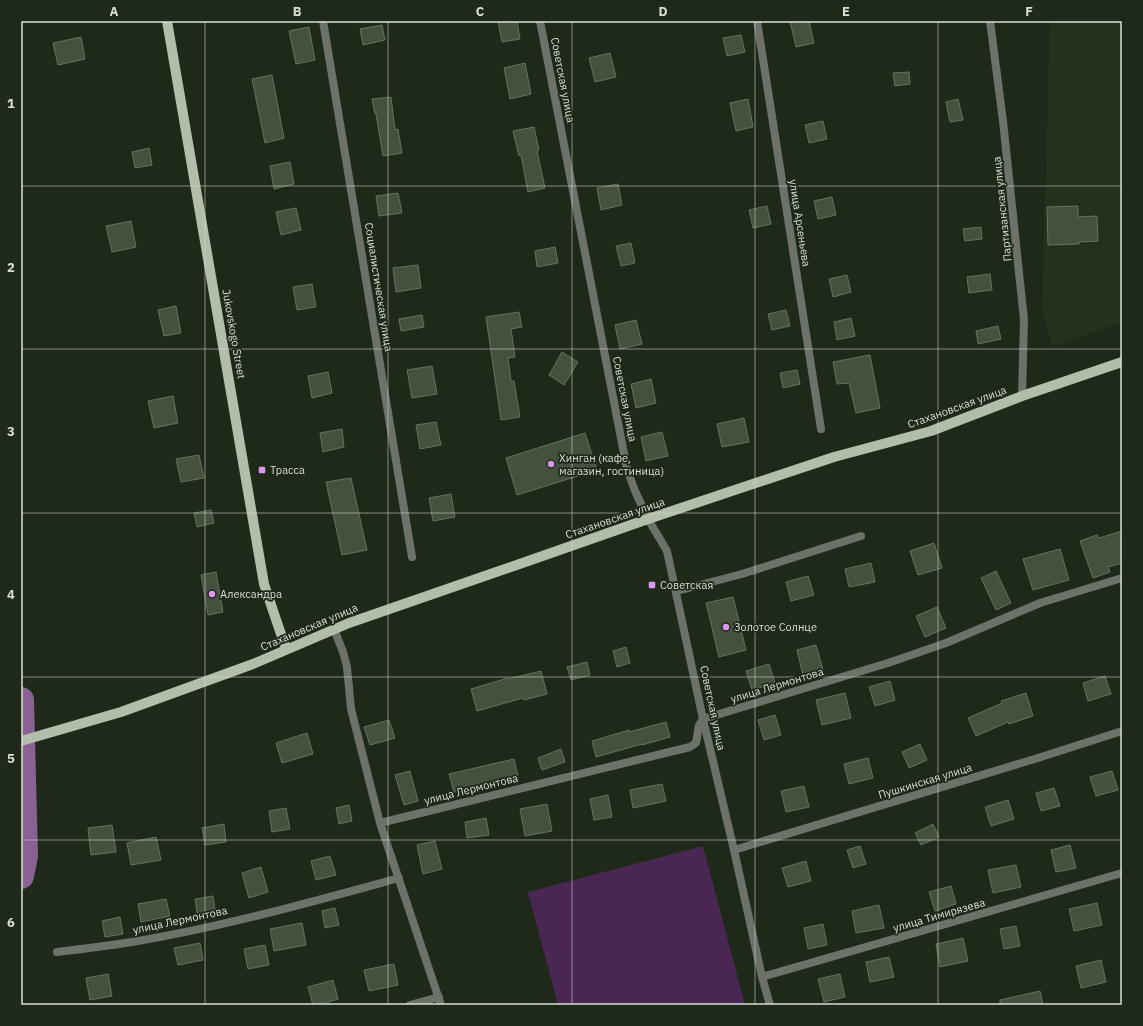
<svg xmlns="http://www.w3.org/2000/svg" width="1143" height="1026" font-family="'IBM Plex Sans',sans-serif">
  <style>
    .built { fill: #24321d }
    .green { fill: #492752 }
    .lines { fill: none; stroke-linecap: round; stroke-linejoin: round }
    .river { stroke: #886293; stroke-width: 26 }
    .building { fill: #45503f; stroke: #667260 }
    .minor { stroke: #6c7169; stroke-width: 8 }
    .tertiary { stroke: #6c7169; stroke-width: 8 }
    .primary { stroke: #b2bdac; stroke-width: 10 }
    .grid { fill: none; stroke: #d8dfd5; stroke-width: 1; stroke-opacity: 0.55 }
    .poi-dot { fill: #de98f2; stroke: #1f291a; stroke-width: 1.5 }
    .labels { text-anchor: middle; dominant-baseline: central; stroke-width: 3.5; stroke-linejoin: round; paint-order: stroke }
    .street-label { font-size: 11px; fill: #d8dfd5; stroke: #1f291a }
    .poi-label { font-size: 11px; fill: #d8dfd5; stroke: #1f291a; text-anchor: start }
    .neatline { fill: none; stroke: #d8dfd5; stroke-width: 1.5 }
    .grid-label { font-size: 13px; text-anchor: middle; font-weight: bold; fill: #d8dfd5 }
  </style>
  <rect width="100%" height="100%" fill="#1f291a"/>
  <path class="built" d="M1050,21h72v301l-69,25 -11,-37z"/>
  <path class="green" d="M703,846l42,159h-187l-30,-113z"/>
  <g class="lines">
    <path class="river" d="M21,700l4,156 -4,20"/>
  </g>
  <path class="building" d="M498,21h19l3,18 -18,3z
    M790,21h19l5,22 -18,4z
    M382,25l3,15 -22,5 -3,-16z
    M309,27l6,33 -19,4 -7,-33z
    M741,35l4,17 -18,4 -4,-18z
    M81,37l4,22 -27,6 -5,-22z
    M610,53l6,24 -21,5 -6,-24z
    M525,63l6,31 -21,5 -6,-31z
    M909,72l1,12 -15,2 -2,-13z
    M272,75l12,63 -19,5 -13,-64z
    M391,97l4,33 3,-1 4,24 -19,3 -7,-42h-1l-3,-15z
    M748,99l5,28 -17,4 -6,-28z
    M958,99l5,21 -13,2 -4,-20z
    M823,121l4,18 -18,4 -4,-18z
    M534,127l5,23 -2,1 8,37 -17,4 -7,-37 -2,1 -6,-25z
    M149,148l3,17 -17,3 -3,-16z
    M290,162l4,22 -20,5 -4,-23z
    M618,184l4,21 -21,5 -4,-22z
    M398,193l4,20 -23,3 -3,-20z
    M832,197l4,18 -18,4 -4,-18z
    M767,206l4,18 -18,4 -4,-18z
    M1078,206v11l19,-1 1,25 -19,1v2l-31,1 -1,-38z
    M296,208l5,22 -20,5 -5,-23z
    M131,221l5,26 -24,5 -6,-26z
    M981,227l1,12 -17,2 -2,-12z
    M631,243l4,20 -14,3 -5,-20z
    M555,247l3,16 -21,4 -2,-16z
    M418,265l3,23 -25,4 -3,-24z
    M990,274l2,16 -23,3 -2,-16z
    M847,275l4,17 -18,5 -4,-18z
    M312,284l4,23 -19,3 -4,-23z
    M176,306l5,27 -17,3 -6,-26z
    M786,310l4,16 -18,4 -4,-16z
    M519,312l3,15 -11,2 4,28 -7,1 3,23h3l6,36 -19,3 -15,-103z
    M422,315l2,12 -23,4 -2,-12z
    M851,318l4,18 -18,4 -3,-18z
    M636,320l6,24 -22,5 -5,-24z
    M998,326l3,13 -23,5 -2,-13z
    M562,352l16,10 -14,23 -15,-10z
    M870,355l10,53 -24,5 -7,-30 -12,1 -4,-22z
    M432,366l5,28 -25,4 -5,-28z
    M797,370l3,14 -17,4 -3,-15z
    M328,372l4,21 -20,5 -4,-22z
    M651,379l5,24 -20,5 -5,-24z
    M173,396l5,27 -24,5 -6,-27z
    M744,418l5,24 -27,5 -5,-23z
    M436,422l5,23 -21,4 -4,-24z
    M342,429l2,18 -21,5 -3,-19z
    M662,432l6,24 -22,5 -5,-24z
    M585,433l12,37 -80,25 -11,-37z
    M199,455l5,23 -23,4 -5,-23z
    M351,478l16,72 -25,5 -16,-73z
    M451,494l4,23 -22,4 -4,-23z
    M211,510l3,13 -17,4 -3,-14z
    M1122,531v32l-14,4 2,5 -17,6 -13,-37 17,-6 2,3z
    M934,543l8,25 -24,7 -8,-24z
    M1060,549l9,31 -36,10 -10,-31z
    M871,563l4,19 -26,5 -4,-18z
    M996,571l15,32 -15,7 -15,-32z
    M216,572l7,40 -15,3 -7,-40z
    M808,576l6,19 -23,6 -5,-19z
    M733,597l13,53 -27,7 -13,-54z
    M937,607l9,21 -21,9 -9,-21z
    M816,645l7,25 -20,5 -6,-25z
    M626,647l4,16 -13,4 -4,-16z
    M587,662l3,13 -19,5 -4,-13z
    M769,664l6,19 -23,7 -6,-19z
    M541,671l6,23 -23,6 -1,-2 -46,13 -6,-22 37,-11v1z
    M1105,676l6,18 -23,7 -5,-18z
    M890,681l5,19 -20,6 -6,-19z
    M845,693l6,25 -29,7 -6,-25z
    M1026,693l7,23 -24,8 -1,-2 -32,14 -8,-18 34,-15 -1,-2z
    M775,715l6,20 -17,5 -6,-20z
    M389,720l6,18 -25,7 -6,-18z
    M666,722l4,15 -28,8v-1l-46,13 -4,-16 37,-11v2z
    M307,733l6,21 -31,9 -6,-20z
    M920,744l7,16 -18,8 -7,-16z
    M561,749l4,13 -23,8 -4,-12z
    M868,758l5,20 -24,6 -5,-20z
    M514,759l4,17 -64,16 -5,-18z
    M410,771l8,30 -14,4 -9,-30z
    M1112,771l6,19 -22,6 -6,-19z
    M662,784l4,17 -33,7 -3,-18z
    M804,786l5,21 -23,5 -5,-21z
    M1054,788l6,18 -19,5 -5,-18z
    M608,795l4,22 -18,3 -4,-21z
    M1008,800l6,19 -23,7 -6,-19z
    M547,804l5,27 -27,5 -5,-27z
    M349,805l3,16 -13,3 -3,-16z
    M286,808l4,21 -18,3 -3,-21z
    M486,818l3,17 -22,3 -2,-16z
    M224,824l2,18 -21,3 -3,-17z
    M933,824l6,13 -18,8 -6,-12z
    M112,825l4,27 -25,3 -3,-27z
    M156,837l5,23 -30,5 -4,-22z
    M435,841l7,28 -19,5 -6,-29z
    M1070,845l6,23 -20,4 -5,-22z
    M860,846l6,18 -13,4 -6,-18z
    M330,856l6,19 -20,5 -5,-19z
    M806,861l5,20 -23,6 -6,-19z
    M1016,865l5,22 -28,6 -5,-23z
    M261,867l7,25 -19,6 -7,-25z
    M951,886l5,18 -21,7 -6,-19z
    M213,896l2,14 -18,3 -2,-14z
    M166,899l4,17 -29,6 -3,-18z
    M1097,903l5,22 -28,6 -5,-22z
    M879,905l5,23 -28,5 -4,-22z
    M335,908l4,17 -14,3 -3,-17z
    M120,917l3,17 -18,3 -3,-16z
    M302,923l4,22 -32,6 -4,-22z
    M823,924l4,21 -19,4 -4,-21z
    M1016,926l4,20 -16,3 -4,-20z
    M963,938l5,23 -28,6 -4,-23z
    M200,943l3,17 -25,5 -4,-17z
    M265,945l4,20 -21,4 -4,-20z
    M889,957l5,20 -24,5 -4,-20z
    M1101,960l5,22 -25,6 -5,-22z
    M394,964l4,21 -29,6 -5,-21z
    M108,974l4,22 -22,4 -4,-22z
    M840,974l5,23 -21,5 -6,-23z
    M333,980l5,19 -19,6h-6l-5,-18z
    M1040,991l3,14h-43v-5z"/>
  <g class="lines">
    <path class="minor" d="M323,21l89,536
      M540,21l87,448 8,22 13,28
      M757,21l64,408
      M990,21l13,100 21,199 -2,76
      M677,591l65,-17 119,-38
      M334,629l9,23 4,15 4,42 29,114 61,182
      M380,823l310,-76 6,-4 3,-18 4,-6 185,-56 58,-20 94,-40 82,-25
      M734,850l304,-92 84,-27
      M57,952c25,-3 50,-6 75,-10 90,-15 179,-40 267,-64
      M762,977l360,-104
      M410,1005l29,-8"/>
    <path class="tertiary" d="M648,519l19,32 36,168 31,131 28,127 8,28"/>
    <path class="primary" d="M167,21l97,563 22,65
      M21,741l100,-29 132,-48 96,-41 182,-63 117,-41 186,-62 97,-26 91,-35 100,-34"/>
  </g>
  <path class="grid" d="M205,21v984M388,21v984M572,21v984M755,21v984M938,21v984M21,186h1101M21,349h1101M21,513h1101M21,677h1101M21,840h1101"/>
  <g class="poi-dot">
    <circle cx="551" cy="464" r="4"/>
    <rect x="258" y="466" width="8" height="8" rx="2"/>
    <rect x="648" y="581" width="8" height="8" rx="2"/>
    <circle cx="212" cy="594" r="4"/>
    <circle cx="726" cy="627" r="4"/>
  </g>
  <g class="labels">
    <g class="street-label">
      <text transform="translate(563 80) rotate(79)">Советская улица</text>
      <text transform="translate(1002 209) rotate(-96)">Партизанская улица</text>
      <text transform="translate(800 223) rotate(81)">улица Арсеньева</text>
      <text transform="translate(379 287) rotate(81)">Социалистическая улица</text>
      <text transform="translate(234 334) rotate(80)">Jukovskogo Street</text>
      <text transform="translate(625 399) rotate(79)">Советская улица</text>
      <text transform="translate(957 407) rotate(-20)">Стахановская улица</text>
      <text transform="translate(615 518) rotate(-19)">Стахановская улица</text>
      <text transform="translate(309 627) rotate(-23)">Стахановская улица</text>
      <text transform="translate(777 685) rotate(-17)">улица Лермонтова</text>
      <text transform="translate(713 708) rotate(78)">Советская улица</text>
      <text transform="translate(925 781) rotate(-17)">Пушкинская улица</text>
      <text transform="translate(471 789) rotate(-14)">улица Лермонтова</text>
      <text transform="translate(939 915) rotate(-16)">улица Тимирязева</text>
      <text transform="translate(180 920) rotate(-12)">улица Лермонтова</text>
    </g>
    <g class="poi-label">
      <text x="559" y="458">Хинган (кафе,<tspan x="559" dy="13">магазин, гостиница)</tspan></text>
      <text x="270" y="470">Трасса</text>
      <text x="660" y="585">Советская</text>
      <text x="220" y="594">Александра</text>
      <text x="734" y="627">Золотое Солнце</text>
    </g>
  </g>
  <rect width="1143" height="1026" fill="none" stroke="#1f291a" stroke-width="44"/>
  <rect x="22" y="22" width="1099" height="982" class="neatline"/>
  <g class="grid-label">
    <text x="114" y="16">A</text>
    <text x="297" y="16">B</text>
    <text x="480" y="16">C</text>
    <text x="663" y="16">D</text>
    <text x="846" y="16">E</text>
    <text x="1029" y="16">F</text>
    <text x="11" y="108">1</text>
    <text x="11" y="272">2</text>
    <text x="11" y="436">3</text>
    <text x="11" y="599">4</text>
    <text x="11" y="763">5</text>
    <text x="11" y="927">6</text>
  </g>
</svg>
